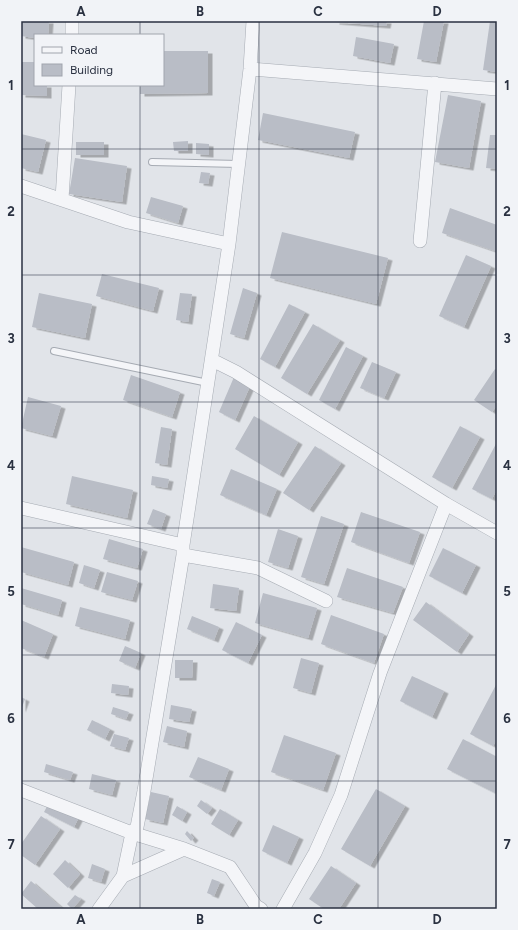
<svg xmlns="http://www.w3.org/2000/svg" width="518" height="930" font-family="Figtree,sans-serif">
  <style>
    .building { fill: #b9bdc6; filter: url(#shadow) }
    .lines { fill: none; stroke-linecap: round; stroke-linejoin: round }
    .service-casing { stroke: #a6abb3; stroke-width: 8 }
    .minor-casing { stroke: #a6abb3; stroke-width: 14 }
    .service { stroke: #f4f5f8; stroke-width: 6 }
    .minor { stroke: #f4f5f8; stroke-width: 13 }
    .grid { fill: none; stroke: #2a3141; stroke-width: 1; stroke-opacity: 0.55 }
    .neatline { fill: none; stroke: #2a3141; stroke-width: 1.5 }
    .grid-label { font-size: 13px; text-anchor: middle; font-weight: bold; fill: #2a3141 }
  </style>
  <defs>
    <filter id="shadow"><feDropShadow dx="4.5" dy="2.5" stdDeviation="0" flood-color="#0004"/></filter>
  </defs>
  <rect width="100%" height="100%" fill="#e1e4e9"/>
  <path class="building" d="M21,21h28l-1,14h-13v3l-14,-2z
    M335,21h52l-1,5 -51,-4z
    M424,21h20l-8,41 -19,-3z
    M490,21h7v51l-14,-2z
    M356,37l38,7 -4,19 -37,-7z
    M163,51h45v42l-68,1v-9h23z
    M21,62h14v23h12v11l-26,-1z
    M448,95l33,6 -12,67 -34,-6z
    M263,113l92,19 -6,26 -91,-18z
    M21,134l25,6 -8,32 -17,-4z
    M490,135h7v34l-11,-1z
    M188,141v10h-14l-1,-9z
    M76,142h28v13h-28z
    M196,143l13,1v11l-13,-1z
    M75,158l52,8 -5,36 -53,-8z
    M201,172l9,1 -2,11 -9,-1z
    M151,197l32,9 -5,17 -32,-10z
    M450,208l47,17v20l-2,6 -53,-18z
    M282,232l106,26 -12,46 -106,-26z
    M466,255l25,11 -27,61 -25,-11z
    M102,274l57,14 -6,23 -57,-15z
    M243,288l14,5 -13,45 -14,-4z
    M39,293l53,11 -7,34 -53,-11z
    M180,293l12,1 -4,28 -12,-2z
    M289,304l16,8 -30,55 -15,-8z
    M313,324l27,16 -33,54 -26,-16z
    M346,347l17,9 -28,53 -16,-9z
    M372,362l24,10 -12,26 -24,-10z
    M495,369l2,1v35l-5,7 -18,-12z
    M131,375l49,17 -8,25 -49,-17z
    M234,377l17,7 -16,36 -16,-8z
    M28,397l33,9 -9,30 -31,-8z
    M254,416l44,26 -19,33 -44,-26z
    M460,426l20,11 -28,51 -20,-11z
    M161,427l11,2 -5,36 -12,-2z
    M497,442v47l-5,10 -20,-10z
    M315,446l26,17 -32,47 -26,-17z
    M231,469l46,20 -11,26 -46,-20z
    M72,476l61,14 -6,28 -61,-14z
    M152,476l17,3 -2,9 -16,-3z
    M153,509l13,5 -5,15 -14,-5z
    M361,512l59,20 -11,31 -58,-21z
    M321,516l23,8 -20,60 -23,-7z
    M278,529l20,7 -10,32 -20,-6z
    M109,539l34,10 -6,19 -34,-9z
    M21,547l53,15 -6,23 -47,-13z
    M443,548l33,17 -14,28 -33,-17z
    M84,565l16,5 -6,18 -15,-5z
    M347,568l56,19 -10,26 -56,-16z
    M107,572l31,9 -6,19 -31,-8z
    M213,584l26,4 -3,23 -26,-3z
    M21,588l41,12 -4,15 -37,-11z
    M263,593l54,15 -9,30 -53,-15z
    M426,602l43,32 -12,18 -44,-32z
    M80,607l50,13 -5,19 -50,-13z
    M331,615l53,19 -10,29 -53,-19z
    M192,616l27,11 -5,13 -27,-11z
    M21,620l32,14 -9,23 -23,-9z
    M236,622l26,13 -14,28 -26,-13z
    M125,646l16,7 -6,15 -16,-7z
    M301,658l18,5 -8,30 -18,-5z
    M175,660h18l-1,18h-17z
    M412,676l32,15 -12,26 -32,-16z
    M497,683v56l-4,7 -23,-12z
    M112,684l17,2 -1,9 -17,-2z
    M21,697l4,2 -4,11z
    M171,705l21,4 -3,13 -20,-3z
    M113,707l16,5 -3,7 -15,-5z
    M92,720l18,9 -5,10 -18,-9z
    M167,726l20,5 -3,16 -21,-5z
    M114,734l15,4 -4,12 -15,-4z
    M284,735l52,18 -13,37 -52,-18z
    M463,739l34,18v37l-50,-25z
    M198,757l31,12 -8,21 -32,-13z
    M46,764l27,8 -3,8 -26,-8z
    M92,774l24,6 -4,15 -23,-6z
    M376,789l29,17 -35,60 -29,-17z
    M151,792l18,4 -6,27 -18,-4z
    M51,799l30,14 -7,14 -30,-15z
    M201,800l11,8 -5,6 -10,-8z
    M177,806l10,6 -5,9 -10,-6z
    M220,809l18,11 -9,15 -18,-11z
    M41,816l19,13 -25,36 -14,-10v-11z
    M273,825l26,12 -12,26 -25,-12z
    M187,831l7,7 -3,3 -6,-7z
    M65,860l15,14 -12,14 -15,-14z
    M92,864l13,5 -4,13 -13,-4z
    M331,866l25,17 -17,26h-15l-15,-10z
    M212,879l8,3 -6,14 -7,-3z
    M31,881l32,28h-25l-17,-15z
    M75,895l6,4 -9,10 -5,-5z"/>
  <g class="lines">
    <defs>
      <path id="service" d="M152,162l87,2
        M54,351l154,32"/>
      <path id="minor" d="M72,35v-14
        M250,69l247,20
        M21,186l107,36 101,22
        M62,199l7,-114
        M420,241l15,-158
        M212,360l24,12 210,132 51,29
        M21,508l162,37
        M183,555l75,13 68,33
        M21,790l111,43 52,16 46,18 26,39 5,3
        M123,876l61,-27
        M99,909l24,-33 9,-43 5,-6 7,-36 39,-236v-10l46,-301 21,-175 3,-48
        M283,909l32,-56 26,-58 39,-122 66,-169"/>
    </defs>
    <use href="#service" class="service-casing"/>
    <use href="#minor" class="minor-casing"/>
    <use href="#service" class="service"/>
    <use href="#minor" class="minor"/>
  </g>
  <path class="grid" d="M140,21v14M259,21v888M378,21v888M140,85v824M21,149h476M21,275h476M21,402h476M21,528h476M21,655h476M21,781h476"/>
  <rect width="518" height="930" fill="none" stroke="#f1f3f7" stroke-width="44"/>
  <rect x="34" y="34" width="130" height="52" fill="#f1f3f7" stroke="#a1a5ae"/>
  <rect x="42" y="47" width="20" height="6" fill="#f4f5f8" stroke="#a1a5ae"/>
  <text x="70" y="54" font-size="12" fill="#2a3141">Road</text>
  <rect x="42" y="64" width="20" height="12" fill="#b9bdc6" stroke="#a1a5ae"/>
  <text x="70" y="74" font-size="12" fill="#2a3141">Building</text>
  <rect x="22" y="22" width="474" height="886" class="neatline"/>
  <g class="grid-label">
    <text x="81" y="16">A</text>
    <text x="200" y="16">B</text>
    <text x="318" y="16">C</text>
    <text x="437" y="16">D</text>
    <text x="11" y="90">1</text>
    <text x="507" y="90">1</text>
    <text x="11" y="216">2</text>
    <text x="507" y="216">2</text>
    <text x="11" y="343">3</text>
    <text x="507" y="343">3</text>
    <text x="11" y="470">4</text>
    <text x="507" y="470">4</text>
    <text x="11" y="596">5</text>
    <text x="507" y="596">5</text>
    <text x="11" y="723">6</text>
    <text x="507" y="723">6</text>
    <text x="11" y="849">7</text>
    <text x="507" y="849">7</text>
    <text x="81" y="924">A</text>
    <text x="200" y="924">B</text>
    <text x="318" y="924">C</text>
    <text x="437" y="924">D</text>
  </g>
</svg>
